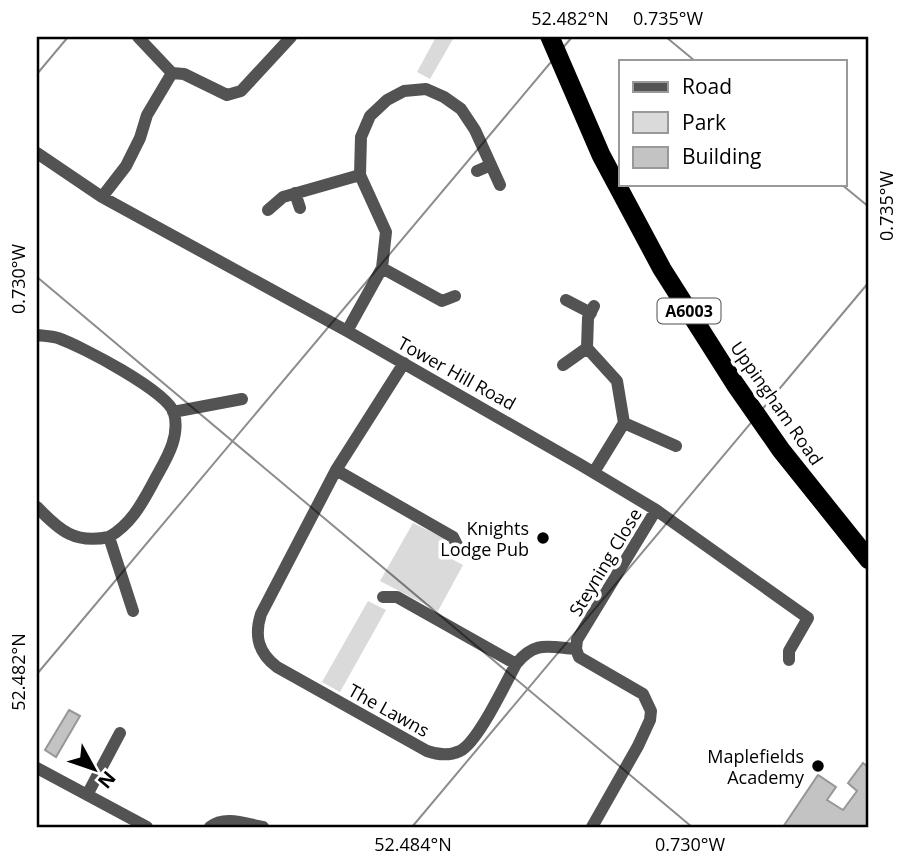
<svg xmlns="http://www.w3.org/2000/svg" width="906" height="864" font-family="'Open Sans',sans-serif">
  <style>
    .green { fill: #dadada }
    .building { fill: #c3c3c3; stroke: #979797; stroke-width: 2 }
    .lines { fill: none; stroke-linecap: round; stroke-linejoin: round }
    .minor { stroke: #535353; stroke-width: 12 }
    .trunk { stroke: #000; stroke-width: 19 }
    .ticks { fill: none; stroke: #000; stroke-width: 2; stroke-opacity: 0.45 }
    .poi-dot { fill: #000; stroke: #fff; stroke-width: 2.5 }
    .labels { text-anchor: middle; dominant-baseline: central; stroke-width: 7; stroke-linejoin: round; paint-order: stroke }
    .shield { fill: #fff; stroke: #4c4c4c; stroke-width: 2 }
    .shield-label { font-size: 16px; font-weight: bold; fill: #000 }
    .street-label { font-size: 18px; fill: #000; stroke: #fff }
    .poi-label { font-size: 18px; fill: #000; stroke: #fff; text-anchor: end }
    .neatline { fill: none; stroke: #000; stroke-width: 2.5 }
    .ticks-label { font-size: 18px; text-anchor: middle; fill: #000 }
  </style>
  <rect width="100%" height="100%" fill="#fff"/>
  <path class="green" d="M436,37l17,2 -23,40 -13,-7z
    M413,523l31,15 3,4 -3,13 19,10 -25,46 -58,-30z
    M368,601l18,9 -46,82 -18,-10z"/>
  <path class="building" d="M69,710l11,6 -24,41 -11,-7z
    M863,763l6,5v59h-86l35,-52 18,12 -9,13 16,10 14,-19 -9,-8z"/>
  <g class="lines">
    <path class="minor" d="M138,37l34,36 12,1 43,21 14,-4 50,-54
      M37,153l65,44 245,134 234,134 75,45 152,108 -19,33v9
      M477,171l14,-6
      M295,193l5,15
      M102,197l24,-31 14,-28 7,-23 25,-42
      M268,210l15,-13 77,-22
      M382,268l60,33 13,-5
      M566,300l25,13
      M347,331l35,-63 4,-36 -26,-57 1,-38 9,-21 17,-16 17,-9 22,-2 18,8 17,12 14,21 25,55
      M37,335c7,1 14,1 21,3 23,8 109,53 116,75 7,26 -10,49 -21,70 -12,22 -22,41 -44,54l24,74
      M563,365l24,-17
      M173,412l69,-13
      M624,423l52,23
      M336,470l117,67 6,12
      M594,472l30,-49 -7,-42 -30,-33 1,-30 6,-12
      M37,507c23,24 38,37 72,30
      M383,597h14l119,67c-11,20 -38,78 -56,87 -11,5 -22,4 -33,0l-150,-84c-19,-14 -23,-31 -16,-53l75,-144 68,-107
      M516,664c19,-24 33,-17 60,-15
      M37,768l110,59
      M87,795l33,-62
      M210,827c15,-12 36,-3 53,0
      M592,827l46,-81 12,-26 1,-9 -8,-17 -64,-37 -3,-8 1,-9 79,-130"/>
    <path class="trunk" d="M550,37l51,118 61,114 73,115 46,66 88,110"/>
  </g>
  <path class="ticks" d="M666,37l29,24M37,74l31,-37M841,184l28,23M37,277l655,550M37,674l535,-637M412,827l457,-545"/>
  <g class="poi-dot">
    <circle cx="543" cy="538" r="7"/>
    <circle cx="818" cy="766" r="7"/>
  </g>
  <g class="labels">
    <rect class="shield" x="657.5" y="298.5" width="63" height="25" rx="5"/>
    <g class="shield-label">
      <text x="689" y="311">A6003</text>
    </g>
    <g class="street-label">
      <text transform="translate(457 373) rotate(29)">Tower Hill Road</text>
      <text transform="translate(777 403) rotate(55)">Uppingham Road</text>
      <text transform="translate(605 562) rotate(-59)">Steyning Close</text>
      <text transform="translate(389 710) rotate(29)">The Lawns</text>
    </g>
    <g class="poi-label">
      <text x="529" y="528">Knights<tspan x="529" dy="21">Lodge Pub</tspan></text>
      <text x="804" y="756">Maplefields<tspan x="804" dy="21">Academy</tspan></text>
    </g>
  </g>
  <rect width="906" height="864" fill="none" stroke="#ffffff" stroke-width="77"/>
  <rect x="619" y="60" width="228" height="126" fill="#ffffff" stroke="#999999" stroke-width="2"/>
  <rect x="633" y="82" width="35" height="10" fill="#535353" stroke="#999999" stroke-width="2"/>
  <text x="682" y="94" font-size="21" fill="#000000">Road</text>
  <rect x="633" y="112" width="35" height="21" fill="#dadada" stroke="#999999" stroke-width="2"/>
  <text x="682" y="130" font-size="21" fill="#000000">Park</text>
  <rect x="633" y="147" width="35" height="21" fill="#c3c3c3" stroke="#999999" stroke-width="2"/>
  <text x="682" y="164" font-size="21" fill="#000000">Building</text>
  <g transform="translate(94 769) rotate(130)" stroke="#ffffff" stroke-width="5" paint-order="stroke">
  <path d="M0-5L12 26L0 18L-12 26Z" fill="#000000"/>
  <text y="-10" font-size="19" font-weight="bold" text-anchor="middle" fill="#000000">N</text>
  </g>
  <rect x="38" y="38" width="829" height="788" class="neatline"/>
  <g class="ticks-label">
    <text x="570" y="25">52.482°N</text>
    <text x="668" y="25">0.735°W</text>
    <text transform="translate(887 206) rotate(-90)" y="6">0.735°W</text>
    <text transform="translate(19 279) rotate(-90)" y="6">0.730°W</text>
    <text transform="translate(19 672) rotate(-90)" y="6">52.482°N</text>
    <text x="413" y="851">52.484°N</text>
    <text x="690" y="851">0.730°W</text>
  </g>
</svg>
